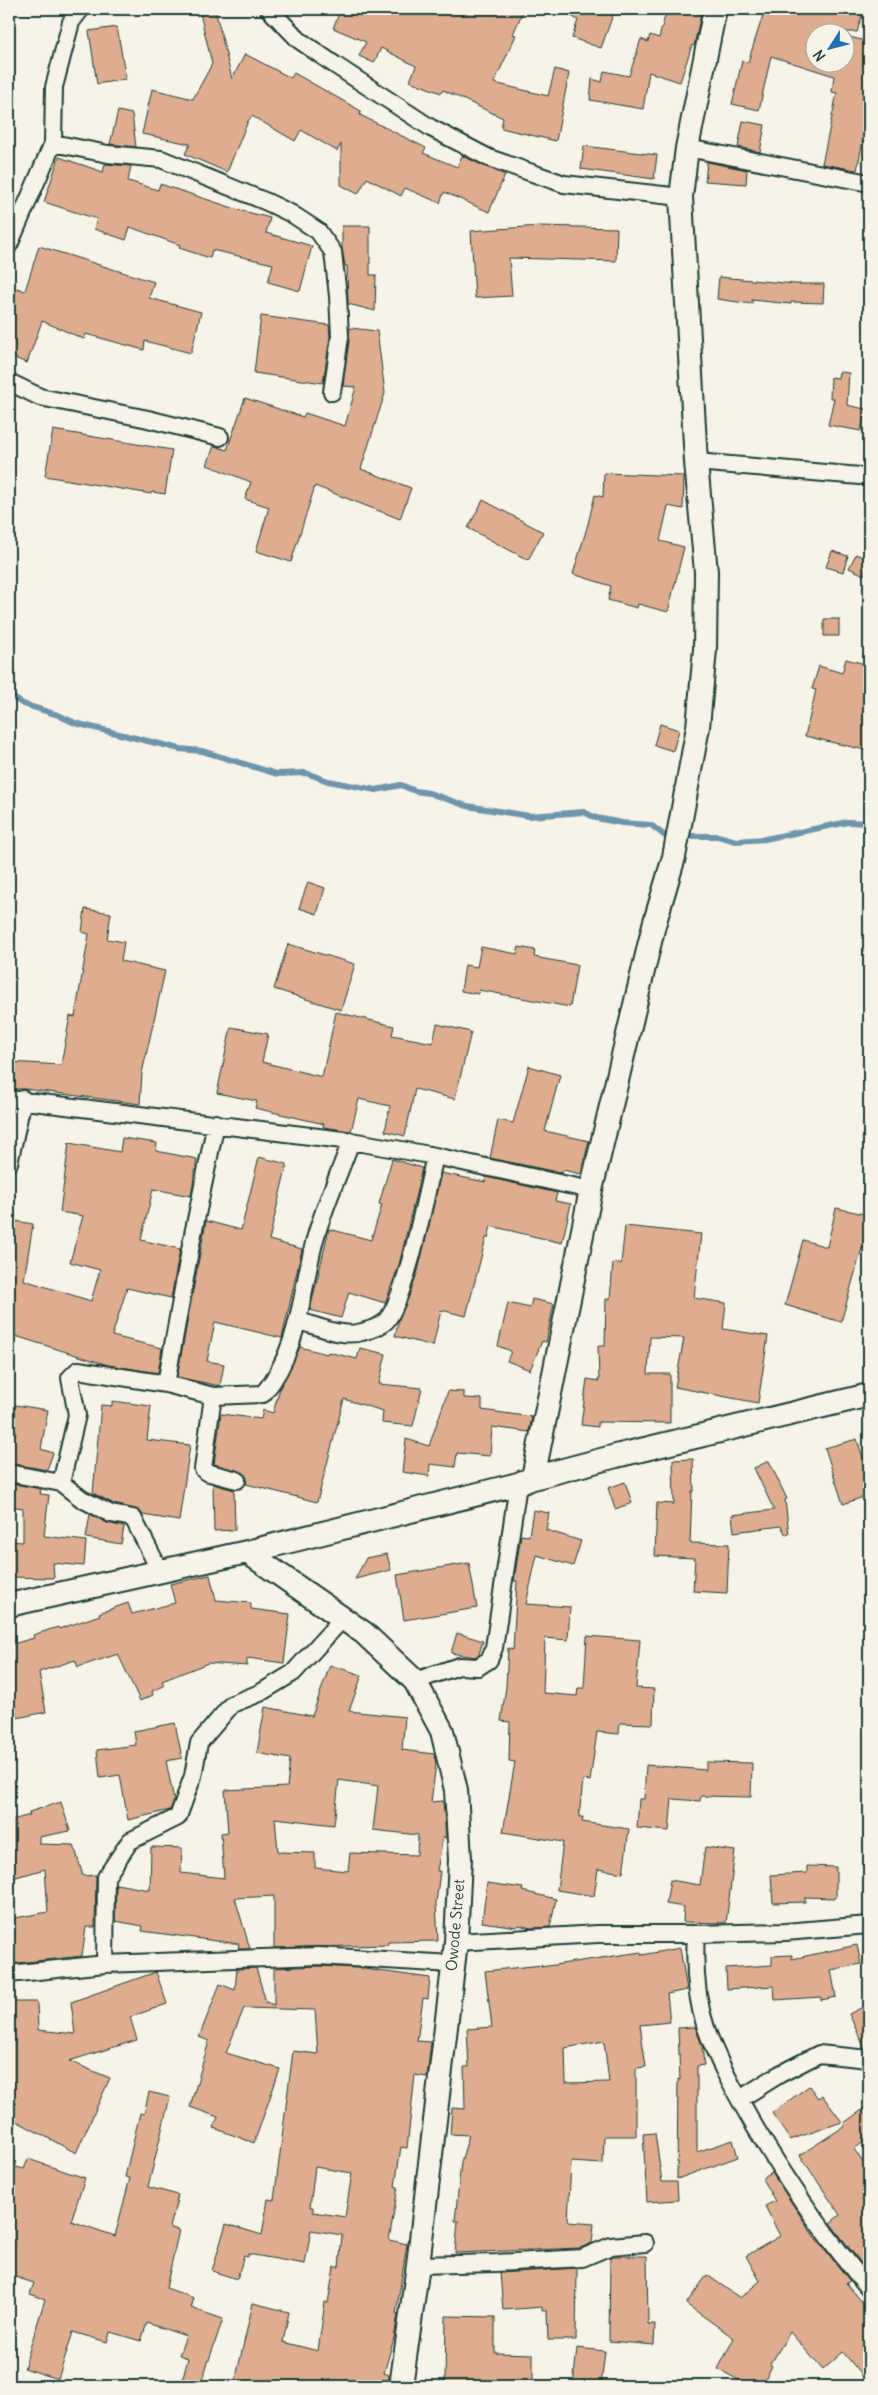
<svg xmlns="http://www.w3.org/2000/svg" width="878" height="2395" font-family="Delius,sans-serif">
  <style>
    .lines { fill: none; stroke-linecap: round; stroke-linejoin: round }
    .stream { stroke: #6d95ac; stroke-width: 6 }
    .building { fill: #dead90; stroke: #1f3d34; fill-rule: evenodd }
    .street-casing { stroke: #1f3d34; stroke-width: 20 }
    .secondary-casing { stroke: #1f3d34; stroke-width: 26 }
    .street { stroke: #f7f3e8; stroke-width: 16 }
    .secondary { stroke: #f7f3e8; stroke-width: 22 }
    .labels { text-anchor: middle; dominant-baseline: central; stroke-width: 4.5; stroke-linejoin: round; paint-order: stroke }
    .street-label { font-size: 15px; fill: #1f3d34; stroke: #f7f3e8 }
  </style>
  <rect width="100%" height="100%" fill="#f7f3e8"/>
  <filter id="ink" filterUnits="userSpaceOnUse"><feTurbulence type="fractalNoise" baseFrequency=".02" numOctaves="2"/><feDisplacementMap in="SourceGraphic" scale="10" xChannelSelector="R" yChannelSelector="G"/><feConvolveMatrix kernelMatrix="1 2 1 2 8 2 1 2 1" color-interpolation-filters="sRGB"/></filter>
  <g filter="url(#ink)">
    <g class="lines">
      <path class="stream" d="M9,695l14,9 35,11 17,8 105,26 22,2 75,23 29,-1 22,8 48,9 25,-5 14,6 14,2 38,13 62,10 55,-4 12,6 26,5 29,2 14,11h53l18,5 29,-2 83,-17 21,1"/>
    </g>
    <path class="building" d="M199,9h16l17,70 13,-25 46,24 3,-5 67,38 -1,4 66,33 -3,5 34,14 5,-11 43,19 -16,37 -45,-20 -4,11 -35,-15 -4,8 -34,-18 -9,16 -17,-9v-41l-4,7 -36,-21 -6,11 -43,-25 -4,5 -21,51 -42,-18 5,-10 -48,-10 10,-45 41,10 19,-35z
      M341,9h183l-11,25 3,1 -22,48 54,13 7,-27 14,4 -13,68 -55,-13 2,-10 -60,-28 -2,3 -31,-12 6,-15 -35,-18 -7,15 -15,-7 7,-14 -33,-14z
      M559,9h56l-14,39 -29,-10 6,-18z
      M667,9h35l-8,37 -2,-1 -12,37 -31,-10 -6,37 -53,-9 2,-21 10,3 2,-11 25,5 12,-37 7,3 2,-7 9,3z
      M765,9h99l-7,23h-41v30h30v-26l23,6v80l-2,-1 -10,49 -35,-6 15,-71 -5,-1 2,-16 -63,-20 -12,54 -27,-6 10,-43 6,1z
      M117,27l9,52 -29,5 -8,-53z
      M118,111l14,3 4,33 -26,-3z
      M743,121l22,4 -5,27 -22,-5z
      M584,146l73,9 -3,24 -73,-10z
      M59,157l44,15 2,-8 26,2 -3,15 30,9 2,-6 79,26 31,8 -4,15 46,13 -12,45 -32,-9 5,-18 -61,-14 -2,8 -31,-10 1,-3 -50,-18 -4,13 -32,-11 3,-10 -53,-17z
      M707,162l40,8 -1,14 -41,-3z
      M342,226h28v49h6l-1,36 -27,-7 -1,-38h-2l-3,-18z
      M540,226l77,2 -1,33 -107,-3 3,38 -37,2 -4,-67z
      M39,246l115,36 -5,16 52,14 -10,41 -46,-12 -1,9 -58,-16 -2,5 -42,-18 -15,42 -18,-7v-47l8,-21 8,3z
      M719,277l76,7h29l-1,19 -32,-1v2l-39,-4v4l-35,-5z
      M261,316l68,9 1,12 -7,46 -69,-10z
      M350,328l27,3 8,62 -24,76 50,19 -11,31 -85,-33 -24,76 -35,-11 13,-44 -24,-8 6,-17 -44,-17 7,-19 13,4 18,-52 58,19 2,-4 40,13 11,-39 -13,-1z
      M839,372l10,1 -2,32 18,4 -4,22 -33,-6 6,-27h-4l1,-21 7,1z
      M53,430l119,20 -7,44 -13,-2 -1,2 -106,-18z
      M604,473l80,3 -1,33 -15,-3 -8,35 24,6 -16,65 -30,-8 -1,4 -29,-8 3,-14 -38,-12 15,-50 7,-29 8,2z
      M483,500l60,32 -15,28 -60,-32z
      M832,551l16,5 -5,16 -17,-5z
      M856,554l13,6 -5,15 -15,-7z
      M824,619h15v17h-15z
      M846,659l23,6v86l-64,-15 11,-46 -4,-1 7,-23 23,7z
      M660,724l19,6 -6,21 -19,-6z
      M308,882l17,6 -8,26 -18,-6z
      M85,909l26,4 -4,26 17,3 -3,19 44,10 -23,102 -2,31 -115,-15h-16v-27l52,3 9,-49 5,1 14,-83 -7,-2z
      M288,944l67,20 -14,46 -67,-21z
      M481,947l36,7 2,-7 16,3 -1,7 43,8 -7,42 -91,-17 -1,4 -17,-3 4,-26 12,2z
      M336,1012l58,14 -2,9 41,8 4,-19 34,8 -16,67 -40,-10 -10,47 -20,-5 5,-25 -31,-7 -8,32 -28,-4 1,-3 -69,-16 2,-7 -40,-8 14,-66 37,7 -6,28 60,15z
      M529,1066l31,9 -15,56 44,10 -8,33 -18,-4 -1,3 -72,-15 8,-38 15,3z
      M122,1138l35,5 -1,8 41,8 -6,37 -38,-7 -12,51 39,9 -9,49 -44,-10 -15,48 50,12 -4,25 -50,-8 -99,-31v-114l24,4 -9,56 67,21 9,-31 -30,-8 13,-46 -23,-4 9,-69 51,9z
      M259,1157l28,7 -18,76 33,9 -20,89 -67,-16 -8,39 17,3 -4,22 -43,-9 29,-156 35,9z
      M392,1159l30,9 -23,97 -14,38 -36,-11 -8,26 -31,-8 19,-81 42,11 11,-35 -3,-1z
      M441,1173l44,9 1,-5 71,16 -2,8 16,3 -9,39 -71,-17 -3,12h-2l-20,78 -25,-6 -8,36 -38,-10 4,-17 19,-48z
      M836,1208l33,7v34l-7,-1 -21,74 -56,-17 18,-65 24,7z
      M625,1226l76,8 -7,64 32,5 -3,26 45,7 -10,67 -83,-16 9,-49 -34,-1 -2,37h22v49l-72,-1v5l-17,-2 6,-46 12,2 -1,-35h7l1,-47h4l3,-36 8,1z
      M532,1299l22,5 -8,38 -4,-1 -12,29 -23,-9 4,-10 -13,-5 10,-43 22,5z
      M300,1347l27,7 1,-2 29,7 3,-11 26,6 -7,30 43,4 -9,38 -31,-3 1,-12 -39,-12 -27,103 -71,-18 1,-6 -3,-5 -30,-9 7,-50 40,5 2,-9 10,3 7,-25z
      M448,1391l16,1v6l18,1v11l50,7 -3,15 -37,-5 -2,29 -33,-3 -2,14 -25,-3 -1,12 -27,-4 4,-33 23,7z
      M112,1401l39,5 -4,34 43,5 -11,76 -36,-6 -4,-5 -25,-6 -21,-11 8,-88 11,1z
      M9,1404l39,6 -7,39 12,4 -6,17 -38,-7v-10l7,-22 -7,-1z
      M857,1439l12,39v17l-26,9 -18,-56z
      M693,1459l1,32h-2l-2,52 39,1 -2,49 -34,-2 2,-33 -40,-2 2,-53 17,1 -1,-44z
      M769,1461l18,38 -2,1 4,34 -3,1 -5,-9 -47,6 -2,-17 42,-5 -20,-42z
      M625,1482l7,21 -17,6 -7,-21z
      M9,1483l32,6 -1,5 9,1 -5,41 42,5 -2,25 -31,-3 1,15 -45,-1v-36l14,1v-34l-14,-2z
      M213,1484l21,6 1,40 -21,1z
      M533,1510l16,3 -3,17 35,11 -8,25 -36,-11 -11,49 44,3 -2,33 -23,-2 -2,55 34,3 1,-8h6l3,-52 53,4 -4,48 18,1 -1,35 -33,-1 -1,11 -22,-2 -7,49 -7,-1 -4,37h4l-1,5 47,7 -6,44 -25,-4 -4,27 -37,-6 6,-48 -60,-10 12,-70 -6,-1 1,-39 -9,-1 5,-34 2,-39 5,2 4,-69h-3l7,-46 8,1z
      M90,1514l17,9 17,4 -3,17 -35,-6z
      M387,1554l4,16 -36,9 11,-21z
      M469,1563l8,45 -73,12 -7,-45z
      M210,1575l6,25 35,3v6l39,5 -6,49 -37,-5v8l-39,-3 -46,18 2,5 -12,5 1,4 -13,6 -22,-47 -40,13 -3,-7 -36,12 7,40 -29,6 -8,-46v-27l25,-7 -1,-3 25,-8 1,2 41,-14 -1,-2 29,-10 4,11 43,-11 -5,-19z
      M457,1633l26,8 -4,13 -4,3 -24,-4z
      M330,1665l32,10 -13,36 56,6 -3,33 32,4 2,9 -5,39 12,-1 3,37 -3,-1 -6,34h3l-4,32 2,38 -50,1v3l-114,3v-52l-39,2 15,51h-12l1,-5 -97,-13 1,-5 -28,-5 1,-37 34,6 1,-43 31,1 -1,25 43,5 -3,-45 7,-1 -3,-42 62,-3 3,-28 -33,-6 8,-46 47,9zM339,1780l39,6 -5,44 45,5 -1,20 -67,-2 -2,18 -33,-3v-15l-37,-1 -3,-34 59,7z
      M175,1723l7,35 -16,3 8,39 -4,10 -42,10 -8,-45 -20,3 -3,-28 39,-5 -2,-14z
      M706,1762l46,1 -1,34 -50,-1 -1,5 -28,-2 -3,32 -32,-3 2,-29h5l2,-34 60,5z
      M61,1802l9,29 -31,6v7l35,1 9,31 13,-1 -1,52h-9l-4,29 -73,8v-45l39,-7 -3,-43 -36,10v-58l21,-6 -1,-3z
      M705,1847l30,4 -9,72 -43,-1 1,-15 -18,-3 4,-24 30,5z
      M807,1866l29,1v31l-31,-1v5l-32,1 -2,-28 36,-2z
      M487,1883l36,5 -1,3 34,8 -6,28 -19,1 -13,-3 -1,2 -35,-5z
      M857,1945l4,19 -30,6 5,27 -15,3v-3l-46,3 -1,-14 -47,3 -1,-21 46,-3v-9l20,-1v4z
      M680,1948l7,42 -20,4 3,28 -30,3 6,42 -10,1v68h-32l-1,28 -32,-2 -3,60 26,2 -2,19 -12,5 -125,5 3,-32h-3l6,-59 8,-27 -19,-1 2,-26 13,1 -1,-42h5l-2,-38 25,-2 -7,-56 57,-6 -1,2 100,-15 1,3zM604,2041l5,41 -43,1 -1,-35z
      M318,1966l39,2 73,10 -2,21 -5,-1 -6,43 14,1 -4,35 -12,-2 -8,73 -6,-1 -6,39 3,1 -9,53 18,4 -11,70h2l-4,24 -10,35 5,2 -1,11h-154l19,-83 36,9 -6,30 35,9 7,-49 3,1 6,-36h5l3,-32 -31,-5 -6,34 -57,-10v3l-4,-1 -7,23 -25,-8 14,-47 36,11 6,-36 6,1 19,-149 25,3 -3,-44 -71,-2 -18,45 54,16 -26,74 -40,-15 4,-11 -28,-10 19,-66 -10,-4 21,-53 15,6 2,-21 19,-1 10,34 8,3v-37zM315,2167l37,6 -7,44 -32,-5v-5h-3z
      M156,1972l11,32 -37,13 7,23 -68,21 41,17 -34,75 -67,-36v-115h28l1,28 37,4 -4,-32z
      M869,2004v45h-4l-16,-35z
      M695,2027l7,18 2,20 -7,1v86l36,-12 5,17 -61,22 1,-100 2,1 -2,-52z
      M809,2086l9,12 4,-3 20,27 -52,18 -18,-27z
      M149,2092l21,5 -22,90 30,8 -8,33 9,2 -13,58 28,10 -3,10 32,11 -23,67h-19l7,-28 -9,-3 7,-19 -39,-13 -6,18 -31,-9 -3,10 -34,-10 -15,47 -34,-11 21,-69 -15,-5 4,-11 -25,-8v-110l15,4 4,-10 57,19 -14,43 44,15 15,-58 -5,-1 15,-64 4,1z
      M869,2105v33l-15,11 15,23v92l-4,4 -35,-45 10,-8 -40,-60 45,-29 -1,-3z
      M655,2133l7,49h15l1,18 -31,2 -4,-68z
      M772,2173l41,62 37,46 -4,2 23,27v74l-26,-32 -20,18 -33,-38 -20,33 2,1 -10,20h-12l-32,-17 16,-31 -48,-34 21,-29 33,23 20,-17 -14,-25 34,-20 -15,-30 10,-5 -13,-22z
      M612,2256h35l1,68h7l-1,21 -45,-4 1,-84z
      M577,2268l-1,72h-28l-1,-29h-5v-4l-39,3 -3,-37z
      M446,2316l49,1v36l38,1v28h-29v4h-59z
      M577,2348l28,3 -4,35h-28z"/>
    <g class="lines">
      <defs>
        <path id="street" d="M269,9l30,31 36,25 96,63 58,30 75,26 117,13
          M53,143l55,11 53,5 106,43 25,12 26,17 15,21 5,44 2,41 -8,55
          M687,148l182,35
          M9,245l44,-102 1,-56 17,-65 10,-13
          M9,382l31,15 108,22 72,18
          M696,462l164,14
          M9,1099l342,42 84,15 156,34
          M9,1163l14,-64
          M299,1321c19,5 43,17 63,11 8,-2 18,-5 24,-11 20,-22 41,-131 49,-165
          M166,1384l47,12 50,-2c36,-42 38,-100 51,-151 9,-35 25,-68 37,-102
          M213,1396l-10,73 3,3 31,8
          M9,1473l52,10 21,16 29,15 22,4 27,53
          M61,1483l16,-68 -7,-37 8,-8 88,14 26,-145 24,-116
          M415,1681l44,-15 19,1 11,-7 5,-12 24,-164
          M696,1934c-2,32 0,64 10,94 12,35 31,67 49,99 34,57 71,111 114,161
          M456,1942l142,-8h98l89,-2 84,-7
          M105,1964l1,-87 24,-36 48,-24 15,-41 6,-33 33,-39 28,-11 33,-20 50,-55
          M9,1974l96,-10 213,-8 134,8
          M740,2099l40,-25 39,-20 50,5
          M418,2265l78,-2 86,-5 29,-12 34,-3"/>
        <path id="secondary" d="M533,1478l58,-288 63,-265 20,-68 24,-130 7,-78 1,-77 -10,-110 -15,-265 6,-49 28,-139
          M247,1552l117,81 51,48 27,50 14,59 4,69 -4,83 -38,323 -17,121
          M9,1605l238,-53 271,-68 15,-6 83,-22 253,-61"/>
      </defs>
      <use href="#street" class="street-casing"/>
      <use href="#secondary" class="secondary-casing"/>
      <use href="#street" class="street"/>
      <use href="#secondary" class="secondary"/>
    </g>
  </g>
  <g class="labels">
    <g class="street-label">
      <text transform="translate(455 1925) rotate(-85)">Owode Street</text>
    </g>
  </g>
  <rect width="878" height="2395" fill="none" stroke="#f7f3e8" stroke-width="30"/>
  <rect x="15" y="15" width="848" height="2365" fill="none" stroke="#1f3d34" stroke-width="2" filter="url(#ink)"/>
  <g transform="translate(830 48) rotate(234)"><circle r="24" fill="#f7f3e8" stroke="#a1aaa0"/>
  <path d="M0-4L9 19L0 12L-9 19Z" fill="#1f6fb2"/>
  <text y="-8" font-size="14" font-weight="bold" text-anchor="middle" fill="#1f3d34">N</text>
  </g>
</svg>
